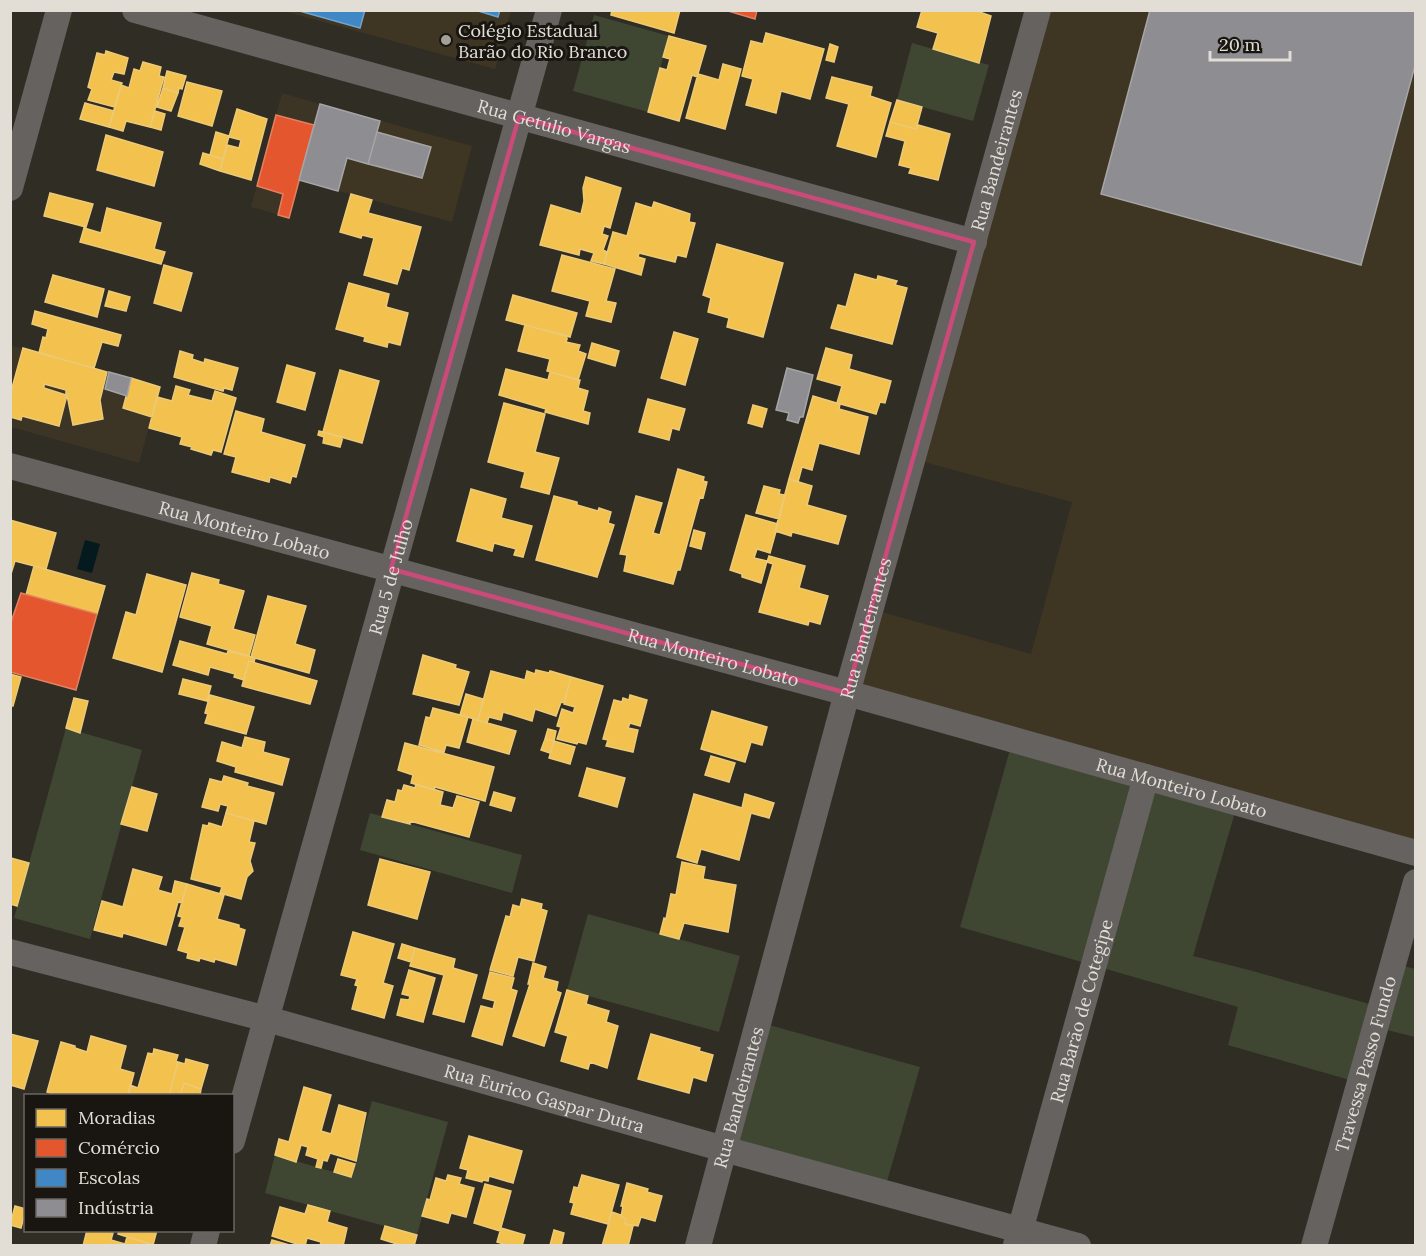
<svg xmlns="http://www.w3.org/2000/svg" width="1426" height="1256" font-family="Lora,serif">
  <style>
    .commercial { fill: #3c3424 }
    .built { fill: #3e3523 }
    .green { fill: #3f4732 }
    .water { fill: #041a1f }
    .homes { fill: #f2c14e; stroke: #edca77; stroke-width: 1.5; fill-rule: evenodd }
    .shops { fill: #e4572e; stroke: #e38060; stroke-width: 1.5 }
    .schools { fill: #3f88c5; stroke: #70a2ca; stroke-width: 1.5 }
    .industry { fill: #8d8d92; stroke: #a6a5a6; stroke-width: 1.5 }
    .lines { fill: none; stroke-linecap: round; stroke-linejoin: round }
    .minor { stroke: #656260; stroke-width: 26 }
    .marked { fill: none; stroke: #ca4a7a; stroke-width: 4.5; stroke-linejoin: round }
    .poi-dot { fill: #a4a098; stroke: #191611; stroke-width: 2 }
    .labels { text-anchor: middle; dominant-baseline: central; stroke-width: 6; stroke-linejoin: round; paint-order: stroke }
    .poi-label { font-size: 18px; fill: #e2ded6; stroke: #191611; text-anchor: start }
    .street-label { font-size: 18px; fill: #e2ded6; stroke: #191611 }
  </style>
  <rect width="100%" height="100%" fill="#302d25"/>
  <path class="commercial" d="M282,93l38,11 -31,114 -38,-11z
    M10,345l150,42 -21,76 -128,-36z"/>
  <path class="built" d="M283,11h228l-16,58z
    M1038,11h377v842l-568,-160 24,-84 160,45 41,-152 -159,-43z
    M320,104l152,42 -20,76 -153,-42z"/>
  <path class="green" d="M594,15l75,21 -21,76 -75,-21z
    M912,43l77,22 -16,56 -76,-21z
    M66,728l76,22 -52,189 -76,-21z
    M1013,739l225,63 -45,154 56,14 131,37 13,-44 22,6v68l-40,-10 -15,56 -132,-38 10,-38 -278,-80z
    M370,813l152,42 -10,38 -152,-43z
    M588,914l152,42 -21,76 -152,-42z
    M758,1022l162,45 -36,125 -160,-43z
    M372,1101l76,21 -31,113 -152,-42 10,-38 76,22z"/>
  <path class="water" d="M85,540l15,4 -8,29 -15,-4z"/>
  <path class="homes" d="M612,10h68l-6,23 -63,-18z
    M922,10h52l17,6 -12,47 -46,-14 5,-16 -21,-6z
    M766,33l58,16 -14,50 -29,-8 -5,22 -30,-8 7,-26 -11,-3 9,-35 12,3z
    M669,36l37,10 -9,31 -5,-2 -13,46 -31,-9 12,-44 7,2 3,-11 -7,-2z
    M830,44l8,3 -4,15 -8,-2z
    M106,51l22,7 -4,16 -10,-2 -3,8 11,3 -7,24 -27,-7 4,-11 -4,-2 9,-34 8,2z
    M143,62l18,5 -2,9 5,1 -14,50 -24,-6 -3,10 -14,-4 12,-42 8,3 5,-19 6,2z
    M723,64l18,5 -16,60 -39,-11 12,-44 21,6z
    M167,71l19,5 -4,13 -3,-1 -1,5 -15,-5z
    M832,77l40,10 -2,9 21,7 -15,54 -39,-11 12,-42 -23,-6z
    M187,82l35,9 -10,35 -34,-10z
    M163,88l15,5 -7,18 -14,-4z
    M897,100l25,7 -6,22 -26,-7z
    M85,103l29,8 -5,16 -29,-8z
    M237,109l30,10 -16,61 -31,-9 7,-26 12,3 2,-8 -12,-3z
    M155,111l10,3 -4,16 -11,-3z
    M890,122l26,7 2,-4 32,9 -12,46 -29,-7 2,-5 -12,-3 6,-24 -19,-5z
    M216,132l13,4 -6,23 -13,-4z
    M106,135l57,17 -9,34 -57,-16z
    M203,153l20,6 -3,12 -20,-7z
    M586,177l35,11 -11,40 -6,-2 -2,8 6,2 -5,14 4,2 -3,12 -13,-3 3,-8 -14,-4 -1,6 -39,-10 11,-40 30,9 3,-13 -1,-13z
    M50,193l43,11 -7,23 -42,-11z
    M351,194l21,6 -4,13 53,14 -12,43 -7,-2 -5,16 -33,-9 10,-37 -12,-3 -1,3 -21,-6z
    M654,202l36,12 -1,8 6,1 -9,34 -9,-2 -2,7 -36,-9 -1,4 7,2 -4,16 -37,-11 9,-32 14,4 9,-33 16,5z
    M107,208l54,15 -7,26 11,3 -4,12 -81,-22 4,-14 17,5z
    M717,244l66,19 -20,74 -36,-10 2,-9 -21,-6 3,-14 -8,-3z
    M562,255l53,14 -9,32 10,2 -5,19 -25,-6 4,-15 -38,-10z
    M164,265l28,8 -11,38 -27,-8z
    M855,274l22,6 1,-4 19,5 -2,4 12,3 -15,56 -61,-16 7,-23 8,2z
    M53,275l51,14 -7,28 -52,-15z
    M349,283l40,11 -3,13 22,6 -8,32 -12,-3 -1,5 -23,-6 1,-4 -29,-8z
    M109,291l21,6 -4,14 -21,-5z
    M513,295l64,18 -7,24 -64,-17z
    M35,311l86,24 -3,11 -16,-4 -8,26 -55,-15 4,-16 3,1 2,-9 -16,-5z
    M525,325l43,11 -2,6 14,3 -2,6 8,3 -8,26 -31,-9 3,-12 -32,-8z
    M674,332l24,7 -13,46 -24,-7z
    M592,343l27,8 -4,15 -27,-8z
    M23,348l84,24 -7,28 3,19 -30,6 -6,-30 -8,31 -37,-10 -1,4 -11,-3v-22zM44,384l22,6v5l-22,-7z
    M826,348l26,7 -3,14 42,12 -6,22 -5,-1 -4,12 -39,-11 5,-17 -25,-7z
    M180,351l13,4 -1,4 12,4 1,-4 33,9 -6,22 -8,-2 -1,3 -49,-14z
    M287,365l28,8 -10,37 -28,-8z
    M506,369l42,11 2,-8 30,8 -2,8 10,3 -5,20 7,2 -2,11 -43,-12 1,-3 -47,-14z
    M340,370l39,11 -17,62 -39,-11z
    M131,378l29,9 -8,30 -29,-9z
    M176,386l14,4 -2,5 24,6 3,-10 21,7 -15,54 -8,-2 -2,5 -20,-6 1,-2 -12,-3 2,-7 -33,-9 8,-31 15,4z
    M813,396l27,8 -1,5 29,8 -9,37 -40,-11 -7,27 -10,-3 -4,15 -9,-3z
    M648,399l37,10 -6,21 -7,-2 -3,12 -30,-8z
    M504,403l41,11 -10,38 24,6 -10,36 -28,-7 4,-15 -37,-10z
    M753,405l14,4 -5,18 -14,-4z
    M236,411l28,8 -3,13 44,13 -9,32 -4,-1 -2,7 -20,-6 -1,5 -37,-10 4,-15 -12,-3z
    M319,431l24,6 -3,10 -17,-4 1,-6 -6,-2z
    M678,469l26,8 -1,4 4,1 -4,16 -3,-1 -20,73h-3l-4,14 -49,-13 3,-16 -7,-1 16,-58 26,7 -9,30 7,2z
    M789,479l23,7 -5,19 39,11 -8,28 -46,-12 -1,4 -16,-5z
    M764,486l16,4 -1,4 6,1 -6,24 -23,-6z
    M471,489l35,10 -5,19 31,8 -9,31 -9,-2 2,-6 -22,-6 -2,8 -35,-10z
    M554,496l23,6v3l21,6 1,-3 12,4 -3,11 6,2 -17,52 -61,-17z
    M746,515l32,9 -8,29 -13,-4 -3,9 13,3 -6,22 -19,-6v-3l-12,-4z
    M10,520l46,13 -10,36 -31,-8 -5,16z
    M694,530l11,3 -4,16 -11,-3z
    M769,556l36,10 -6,22 29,8 -8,28 -11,-3 -1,4 -49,-13 14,-48 -6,-2z
    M34,566l71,20 -8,28 -71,-19z
    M192,573l27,7 -1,4 26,7 -11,38 22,6 -6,21 -42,-12 5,-18 -32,-9z
    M147,574l39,11 -24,87 -49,-14 13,-46 10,3z
    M268,596l38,10 -11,38 20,6 -6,23 -58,-16z
    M180,641l47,13 1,-3 27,7 -1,4 -5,-1 -5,19 -10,-3 1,-3 -25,-7 -2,8 -35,-10z
    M423,655l33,10 -1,3 14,4 -10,33 -46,-11z
    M249,661l68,20 -7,23 -68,-18z
    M536,670l13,3 1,-2 21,6 -7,26 -3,-1 -5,14 -21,-7 -3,12 -29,-9 -2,8 -12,-3 -2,6 -9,-3 13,-49 34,9 2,-9 8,3z
    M10,674l11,3 -8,29h-3z
    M571,677l32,9 -17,58 -8,-2 -1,2 -20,-5 4,-12 -4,-1 5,-17 11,4 2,-6 -11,-3z
    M183,679l28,7 -4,15 -28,-7z
    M466,694l17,5 -5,21 -18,-5z
    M210,695l44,12 -8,27 -41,-11 3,-9 -3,-1z
    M630,695l17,5 -7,26 -10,-3 -2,5 10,2 -5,22 -27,-6 2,-6 -5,-1 11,-39 8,2 1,-4 6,2z
    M74,698l14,3 -8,32 -14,-5z
    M433,708l35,9 -9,31 -13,-3 -2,7 -25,-7 7,-28 4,1z
    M712,711l55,16 -5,18 -11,-3 -6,20 -44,-13z
    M473,719l43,12 -7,23 -42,-12z
    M548,729l8,2 -2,10 -9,-2z
    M245,737l20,5 -2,10 26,7 -7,26 -47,-13 1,-5 -19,-6 5,-19 20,6z
    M545,739l9,2 -4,12 -9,-3z
    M554,741l21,6 -5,17 -21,-6z
    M405,743l89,24 -9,34 -50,-14 -1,3 -23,-7 2,-8 -15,-5z
    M711,756l24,7 -6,19 -24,-7z
    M587,768l38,10 -8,29 -38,-11z
    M224,776l24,7 -1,3 27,7 -8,31 -40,-11 2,-7 -8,-2 -2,7 -16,-4 8,-28 12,3z
    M416,784l27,8 -3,13 13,3 4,-12 22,6 -10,35 -59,-16v3l-28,-7 5,-17 8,2 3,-12 4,1 2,-6 11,3z
    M132,787l25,7 -10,37 -26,-7z
    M494,792l21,6 -4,13 -21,-6z
    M694,794l48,14 3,-14 29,9 -5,15 -18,-5 -12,47 -38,-11 -4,14 -20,-6z
    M226,813l28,8 -5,21 6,1 -5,18 3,10 -6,6 -6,22 -21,-6 2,-6 -31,-8 12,-54 5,1 1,-3 13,4z
    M11,858l18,5 -12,43 -7,-2z
    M380,859l50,13 -13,47 -49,-14z
    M682,862l23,5 -2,12 33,6 -8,47 -44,-9 -5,16 -19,-5 4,-16 2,1 5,-25 5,1z
    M133,869l29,8 -4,13 14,4 3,-13 12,3 -5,19 -4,-1 -12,43 -43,-12 -1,4 -28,-7 8,-29 21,6z
    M187,884l37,11 -7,24 22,6v3l6,2 -9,35 -21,-6 -1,3 -14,-4 -1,3 -12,-3 1,-5 -10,-3 7,-23 -6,-1 3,-9 -4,-1z
    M522,899l20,5 -1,5 6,2 -13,50 -16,-4 -5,19 -23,-6 16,-54 4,1 3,-12 7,2z
    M353,932l41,12 -11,39 10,3 -9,32 -32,-9 6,-23 -3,-1 2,-6 -16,-4z
    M402,944l13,4 -4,14 -13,-4z
    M415,948l40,11 -2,9 24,7 -13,47 -31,-8 11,-39 -34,-9z
    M533,963l13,4 -3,11 15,4 -2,9 5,2 -17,53 -31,-10 17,-52h-2z
    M409,970l26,8 -12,44 -26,-7 4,-16 8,1 1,-4 -8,-2z
    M490,972l24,6 -3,11 6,2 -15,54 -30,-9 9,-30 12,3 2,-8 -12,-3z
    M567,990l21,6 -2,8 23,7 -3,11 12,4 -11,42 -17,-6 -2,7 -27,-8 7,-25 -13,-4z
    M10,1034l28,7 -14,48 -14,-4z
    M651,1034l49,14 -1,3 14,4 -7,26 -13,-4 -4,16 -51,-14z
    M91,1036l35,10 -6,23 14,4 -6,23h-69l-12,-4 14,-50 14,4v2l12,4z
    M154,1049l24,6 -2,6 2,1 -9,34h-41l2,-11 8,3 10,-35 5,1z
    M186,1059l22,6 -7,24 -17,-6 -4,13h-11l9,-34 7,2z
    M184,1083l17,6 -1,7h-20z
    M304,1087l27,8 -10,36 10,3 8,-29 27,8 -10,48 -26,-8 -3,8 -4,-1 -2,8 -5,-1 2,-8 -12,-4 2,-8 -7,-2 -5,17 -21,-7 4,-16 10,3z
    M469,1136l53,15 -9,32 -24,-7 -1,5 -5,-1 -1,2 -16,-4 2,-8 -8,-2z
    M338,1159l17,5 -4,13 -17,-5z
    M448,1175l13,3 -2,6 15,4 -8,29 -15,-4 -3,10 -26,-7 5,-17 3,1 6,-22 10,3z
    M582,1175l37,10 -11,39 -37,-10 3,-11 -4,-1 4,-15 4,1z
    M627,1183l21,6 -1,3 15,4 -7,25 -14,-4 -3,9 -13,-2 1,-5 -5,-2 2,-11h-2z
    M485,1184l26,7 -11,40 -26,-8z
    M308,1205l22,6 -3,11 20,6 -4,18h-23l1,-4 -14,-4 -2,8h-2l-31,-10 8,-29 25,7z
    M15,1206l11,3 -5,19 -11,-3z
    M612,1212l9,3v2l5,2 -1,5 8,2 -5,20h-26z
    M385,1226l32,9 -3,11h-11l-22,-7z
    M501,1228l24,7 -3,11h-12l-13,-4z
    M87,1230h16l10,3 -2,7 14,4 2,-7 22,6v3h-66z
    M119,1230h38l-4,15 -35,-11z
    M554,1230l10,3 -3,13 -11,-1z
    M272,1240l21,6h-23z"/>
  <path class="shops" d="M725,10h32l-2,9z
    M276,115l38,10 -25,93 -11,-3 5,-21 -26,-8z
    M21,593l76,21 -21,76 -66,-18v-47z"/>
  <path class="schools" d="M296,10h69l-5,18z
    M475,10h25l-2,7z"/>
  <path class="industry" d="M1150,10h266v52l-55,203 -260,-71z
    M320,104l60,17 -12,43 -21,-6 -9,33 -39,-11z
    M377,132l54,15 -9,31 -54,-14z
    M787,368l26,7 -10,42h-3l-2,6 -11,-3 2,-7 -13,-3z
    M109,372l22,6 -4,18 -22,-7z"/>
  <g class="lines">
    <g class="minor">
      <path id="s1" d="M135,10l839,232"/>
      <path d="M10,188l49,-178"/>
      <path id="s2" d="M10,466l837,227 569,160"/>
      <path id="s3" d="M10,952l257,67 457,130 354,97"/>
      <path id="s4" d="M232,1141l317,-1131"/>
      <path id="s5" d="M1016,1245l130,-468"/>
      <path d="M203,1246l4,-16"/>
      <path id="s6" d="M698,1246l149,-553 191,-683"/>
      <path id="s7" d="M1314,1246l102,-364"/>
    </g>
  </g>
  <path class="marked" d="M519,117l455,125 -127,451 -456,-124z"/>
  <circle class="poi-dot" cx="446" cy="40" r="6"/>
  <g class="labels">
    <g class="poi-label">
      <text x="458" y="30">Colégio Estadual<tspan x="458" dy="21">Barão do Rio Branco</tspan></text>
    </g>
    <g class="street-label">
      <text stroke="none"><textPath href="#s1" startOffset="435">Rua Getúlio Vargas</textPath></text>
      <text stroke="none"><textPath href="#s6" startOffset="1126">Rua Bandeirantes</textPath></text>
      <text stroke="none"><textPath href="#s2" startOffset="243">Rua Monteiro Lobato</textPath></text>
      <text stroke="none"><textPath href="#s4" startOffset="586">Rua 5 de Julho</textPath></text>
      <text stroke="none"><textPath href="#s6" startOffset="640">Rua Bandeirantes</textPath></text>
      <text stroke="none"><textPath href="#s2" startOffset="729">Rua Monteiro Lobato</textPath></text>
      <text stroke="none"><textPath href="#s2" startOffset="1215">Rua Monteiro Lobato</textPath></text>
      <text stroke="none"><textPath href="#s5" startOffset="243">Rua Barão de Cotegipe</textPath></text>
      <text stroke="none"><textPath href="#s7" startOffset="189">Travessa Passo Fundo</textPath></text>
      <text stroke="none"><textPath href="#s6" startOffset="154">Rua Bandeirantes</textPath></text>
      <text stroke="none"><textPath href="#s3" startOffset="554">Rua Eurico Gaspar Dutra</textPath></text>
    </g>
  </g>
  <rect width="1426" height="1256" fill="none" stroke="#e2ded6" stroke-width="24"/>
  <rect x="24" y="1094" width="210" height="138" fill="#191611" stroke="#696660" stroke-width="1.5"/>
  <rect x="36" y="1109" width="30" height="18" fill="#f2c14e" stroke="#696660" stroke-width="1.5"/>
  <text x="78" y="1124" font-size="18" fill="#e2ded6">Moradias</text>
  <rect x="36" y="1139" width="30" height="18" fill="#e4572e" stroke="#696660" stroke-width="1.5"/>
  <text x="78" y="1154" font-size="18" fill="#e2ded6">Comércio</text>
  <rect x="36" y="1169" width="30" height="18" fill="#3f88c5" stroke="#696660" stroke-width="1.5"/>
  <text x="78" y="1184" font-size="18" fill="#e2ded6">Escolas</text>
  <rect x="36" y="1199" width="30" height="18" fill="#8d8d92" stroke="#696660" stroke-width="1.5"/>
  <text x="78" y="1214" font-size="18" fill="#e2ded6">Indústria</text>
  <path d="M1210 51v9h80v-9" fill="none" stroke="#e2ded6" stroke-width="3"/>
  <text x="1219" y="51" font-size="18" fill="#e2ded6" stroke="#191611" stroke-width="4.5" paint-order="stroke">20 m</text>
</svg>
